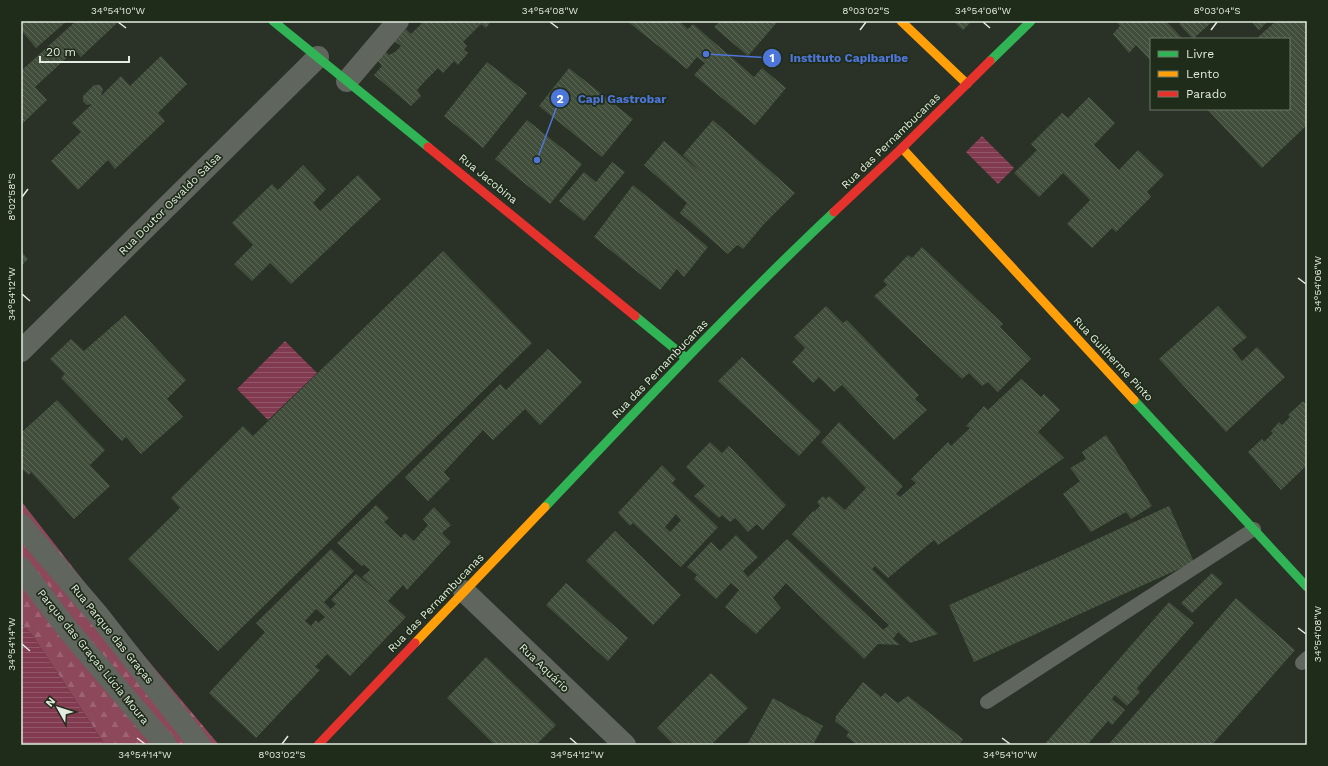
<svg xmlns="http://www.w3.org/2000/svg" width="1328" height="766" font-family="'Work Sans',sans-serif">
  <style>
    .forest { fill: url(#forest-firs) }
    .water { fill: url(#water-rules) }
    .building { fill: url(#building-back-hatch); fill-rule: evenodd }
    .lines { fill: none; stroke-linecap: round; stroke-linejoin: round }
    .lane { stroke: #60665e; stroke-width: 14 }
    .street { stroke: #60665e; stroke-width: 22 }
    .fast { stroke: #30b455; stroke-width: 9 }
    .slow { stroke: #ff9f0a; stroke-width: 9 }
    .jam { stroke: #e5322d; stroke-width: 9 }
    .ticks { fill: none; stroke: #e2ebdf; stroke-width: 1.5 }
    .labels { text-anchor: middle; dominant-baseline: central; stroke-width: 3.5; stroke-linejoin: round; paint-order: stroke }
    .street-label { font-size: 11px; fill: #e2ebdf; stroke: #1f2c19 }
    .leader { fill: none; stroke: #4e75da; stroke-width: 1.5 }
    .callout-dot { fill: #4e75da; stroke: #1f2c19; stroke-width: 1.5 }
    .mark-label { font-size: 12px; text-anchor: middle; font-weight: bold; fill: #fff }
    .callout-label { font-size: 12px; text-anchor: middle; font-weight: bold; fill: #4e75da; stroke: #1f2c19; stroke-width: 3.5; stroke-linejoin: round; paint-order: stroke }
    .neatline { fill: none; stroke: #e2ebdf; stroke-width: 1.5 }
    .ticks-label { font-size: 10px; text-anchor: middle; fill: #e2ebdf }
  </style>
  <defs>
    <pattern id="forest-firs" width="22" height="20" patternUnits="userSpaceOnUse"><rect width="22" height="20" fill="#8d485c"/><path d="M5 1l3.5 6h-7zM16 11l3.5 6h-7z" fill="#9d6373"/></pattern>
    <pattern id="water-rules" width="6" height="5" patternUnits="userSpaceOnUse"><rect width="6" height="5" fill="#823a51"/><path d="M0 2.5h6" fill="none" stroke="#93576a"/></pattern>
    <pattern id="building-back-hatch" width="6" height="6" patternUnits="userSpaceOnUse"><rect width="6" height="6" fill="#424e3c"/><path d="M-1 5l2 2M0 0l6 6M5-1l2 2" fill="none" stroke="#5d6858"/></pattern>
  </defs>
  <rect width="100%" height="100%" fill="#2a3227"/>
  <path class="forest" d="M21,501l89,114 109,130h-114l-72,-109 -12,-13z"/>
  <path class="water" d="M982,136l32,32 -16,16 -32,-32z
    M285,341l32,32 -49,47 -31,-31z
    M21,623l12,13 72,109h-84z"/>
  <path class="building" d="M21,21h46l-31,27 -15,-18z
    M76,21h43l-38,36 -6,-7 -40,37 12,13 -25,24 -1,-53z
    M424,21h67l-5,7 -5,-4 -18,18 4,4 -3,4 4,3 -10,12 -4,-4 -11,12 -5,-5 -12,12 -9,10 4,6 -10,10 -37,-31 8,-9 -5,-6 8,-9 4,4 6,-3 6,-6 -7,-5 12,-12 5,5z
    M627,21h17l2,2 1,-2h32l9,8 5,-5 61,53 8,-9 24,20 -31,37 -61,-50 11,-12 -8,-6 -10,12z
    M720,21h58l-30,35 -34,-29z
    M953,21h19l-9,9z
    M1116,21h50l17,18h-32v22l-15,-16 -7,8 -16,-19 7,-8z
    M1183,21h30l-20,18 -14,-15z
    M1251,21h17l-9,9z
    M1276,21l31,1v103l-45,43 -55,-59h82v-70h-33z
    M161,56l26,28 -29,29 7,8 -50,48 -7,-9 -30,30 -27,-29 30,-29 -9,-9 20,-19 -5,1 -4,-4v-5l11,-11h6l3,4 -2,7 20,-20 9,10z
    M487,62l40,31 -44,55 -39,-32z
    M569,68l64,51 -31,38 -63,-51z
    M1089,97l26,26 -21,22 25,25 19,-20 26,25 -17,17 4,5 -35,35 -4,-4 -20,20 -25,-24 23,-24 -27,-27 -24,24 -25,-24 23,-23 -6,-6 31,-31 6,5z
    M527,120l55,44 -32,40 -55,-45z
    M713,120l82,73 -31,31 -21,25 -6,-4 -9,9 -48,-41 7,-10 -43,-38 20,-24 38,32 -19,-18z
    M612,162l13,10 -41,49 -25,-20 25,-29 12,10z
    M303,165l23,24 -13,14 7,8 38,-36 23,24 -90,85 -21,-21 -18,18 -18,-17 19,-19 -21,-22 40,-39 6,6z
    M633,185l75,62 -24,30 -7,-8 -17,21 -66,-53z
    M922,247l81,77 -3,3 31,32 -33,33 -10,-10 -6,4 -13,-13 -7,6 -88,-83 13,-11 -4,-4 25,-26 4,3z
    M21,251l7,8 -7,7z
    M443,251l89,92 -314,308 -90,-92 52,-51 -9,-10 72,-72 10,10z
    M826,306l17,17 4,-3 72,75 -4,4 12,11 -33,30 -52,-55 -8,7 -15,-15 -6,6 -21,-21 13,-14 -11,-11z
    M1218,306l29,31 -15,12 10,12 15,-14 28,30 -59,55 -67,-73z
    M125,315l61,65 -19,19 16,18 -42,37 -15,-17 -4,4 -61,-63 4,-4 -15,-15 21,-20 13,12z
    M548,349l34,33 -42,43 -15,-16 -32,31 -10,-10 -39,42 6,7 -22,22 -23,-24 95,-93 6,6z
    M742,357l79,75 -22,24 -81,-75z
    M1021,379l20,18 3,-3 16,16 -22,22 26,26 -126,87 -4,-5 -46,38 -13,-12 -3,3 66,65 -28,9 -12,-11 -5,7 7,6 -22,-1 -14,15 -78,-76 -13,15 8,10 -25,26 -31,-27 14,-17 -8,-7 -15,16 -22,-20 3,-4 -10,-8 24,-25 9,9 16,-16 22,22 -15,14 5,6 39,-38 96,91 6,-5 -97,-91 21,-23 1,1 6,-6 -3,-4 6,-6 3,3 3,-3 16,14 21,-22 -45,-46 18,-20 64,64 -7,8 4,3 16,-14 -5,-4 37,-37 3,4 19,-18 -4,-2 18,-20 4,4z
    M57,400l48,50 -15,15 20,21 -36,33 -43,-47 -2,3 -8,-7v-35z
    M1303,401l4,4v60l-26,25 -33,-38 14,-13 2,3 9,-9 -2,-2 8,-9 3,3 8,-8 -2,-2z
    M1106,435l46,71 -21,13 -5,-7 -35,20 -28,-38 17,-13 -10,-13 16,-9 -4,-7z
    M710,442l12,11 7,-7 57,59 -23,25 -6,-6 -9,8 -13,-14 -5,4 -8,-7 -3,3 -25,-22 11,-10 -19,-19z
    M662,465l14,14 -4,4 46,44 -37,40 -48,-44 -3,3 -12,-13zM676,514l5,6 -11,12 -5,-5z
    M376,505l13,13 -5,4 17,16 4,-5 9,8 14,-16 -5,-6 11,-12 17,18 -9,8 9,9 -44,48 -4,-5 -15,16 18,16 -56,59 -23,-22 -12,13 5,3 -64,68 -47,-45 56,-61 -9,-9 75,-74 23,22 -30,31 7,7 5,-5 -5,-4 25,-26 27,22 -21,-19 8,-7 -6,-5 -2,1 -25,-23zM316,609l9,8 -7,6 -2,-3 -5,6 -6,-5z
    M1169,506l25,56 -220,100 -25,-57 98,-43z
    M615,531l66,64 -28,30 -67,-64z
    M1212,573l11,10 -31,30 -11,-10z
    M566,583l62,55 -20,23 -62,-56z
    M1236,598l59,52 -83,95h-104z
    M1169,602l25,21 -57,65 3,4 -13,14 -12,-11 -3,4 13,11 -13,15 -4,-4 -21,24h-43z
    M486,657l70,68 -20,20h-41l-48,-47z
    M711,673l37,35 -37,37h-37l-17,-17z
    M863,682l18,15 4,-4 13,10 10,-7 55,43 -4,6h-102l-11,-9 3,-4 -14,-11 1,-5z
    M773,698l50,28 -10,19h-66z"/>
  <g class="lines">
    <path class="lane" d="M1302,663l5,-5
      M987,702l267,-173"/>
    <path class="street" d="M347,81l51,-60
      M21,351l297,-294
      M21,525l78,91 101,129
      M21,568l48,63 97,114
      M464,591l161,154"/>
    <path class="fast" d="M273,21l155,126
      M990,61l41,-40
      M635,316l51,42
      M1134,400l173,187
      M545,507c95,-100 189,-201 289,-295"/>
    <path class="slow" d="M901,21l66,63
      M902,148l232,252
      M415,643l130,-136"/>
    <path class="jam" d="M428,147l207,169
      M834,212l68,-64 88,-87
      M318,745l97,-102"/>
  </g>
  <path class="ticks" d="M118,22l8,6M550,22l8,6M983,22l7,6M860,30l6,-8M1211,30l6,-8M22,197l6,-8M1298,278l8,6M22,294l8,7M1298,628l8,6M22,644l8,7M137,738l8,6M570,738l7,6M1002,738l8,6M282,744l6,-8"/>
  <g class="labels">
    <g class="street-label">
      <text transform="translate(891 141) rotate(-44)">Rua das Pernambucanas</text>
      <text transform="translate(488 179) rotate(39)">Rua Jacobina</text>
      <text transform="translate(170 204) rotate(-45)">Rua Doutor Osvaldo Salsa</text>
      <text transform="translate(1113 359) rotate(47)">Rua Guilherme Pinto</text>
      <text transform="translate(660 369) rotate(-46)">Rua das Pernambucanas</text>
      <text transform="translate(436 603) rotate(-46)">Rua das Pernambucanas</text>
      <text transform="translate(112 634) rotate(51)">Rua Parque das Graças</text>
      <text transform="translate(93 657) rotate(51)">Parque das Graças Lúcia Moura</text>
      <text transform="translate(544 668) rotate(44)">Rua Aquário</text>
    </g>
  </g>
  <path class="leader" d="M706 54L772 58M537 160L560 98"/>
  <g class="callout-dot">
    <circle cx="706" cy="54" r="4"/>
    <circle cx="537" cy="160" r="4"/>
    <circle cx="772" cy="58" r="10"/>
    <circle cx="560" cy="98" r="10"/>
  </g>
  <g class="mark-label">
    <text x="772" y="62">1</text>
    <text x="560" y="103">2</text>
  </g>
  <g class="callout-label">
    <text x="849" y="62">Instituto Capibaribe</text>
    <text x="622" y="103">Capi Gastrobar</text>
  </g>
  <rect width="1328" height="766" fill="none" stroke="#1f2c19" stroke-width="44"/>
  <rect x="1150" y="38" width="140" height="72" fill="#1f2c19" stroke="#6d7868"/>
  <rect x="1158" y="51" width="20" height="6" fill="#30b455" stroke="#6d7868"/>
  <text x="1186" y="58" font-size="12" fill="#e2ebdf">Livre</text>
  <rect x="1158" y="71" width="20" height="6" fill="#ff9f0a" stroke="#6d7868"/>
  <text x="1186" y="78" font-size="12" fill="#e2ebdf">Lento</text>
  <rect x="1158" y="91" width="20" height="6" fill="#e5322d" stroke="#6d7868"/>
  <text x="1186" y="98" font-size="12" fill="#e2ebdf">Parado</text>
  <g transform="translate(58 708) rotate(309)" stroke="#1f2c19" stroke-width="3" paint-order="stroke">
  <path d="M0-3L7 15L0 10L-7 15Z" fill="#e2ebdf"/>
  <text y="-6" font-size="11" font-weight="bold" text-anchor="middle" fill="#e2ebdf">N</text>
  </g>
  <path d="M40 56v6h89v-6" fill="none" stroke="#e2ebdf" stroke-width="2"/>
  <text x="46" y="56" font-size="12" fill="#e2ebdf" stroke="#1f2c19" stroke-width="3" paint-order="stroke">20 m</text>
  <rect x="22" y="22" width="1284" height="722" class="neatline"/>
  <g class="ticks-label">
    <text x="118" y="14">34°54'10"W</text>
    <text x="550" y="14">34°54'08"W</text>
    <text x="866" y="14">8°03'02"S</text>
    <text x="983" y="14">34°54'06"W</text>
    <text x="1217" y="14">8°03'04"S</text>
    <text transform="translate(11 197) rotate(-90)" y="4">8°02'58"S</text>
    <text transform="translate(1317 284) rotate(-90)" y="4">34°54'06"W</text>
    <text transform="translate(11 294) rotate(-90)" y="4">34°54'12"W</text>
    <text transform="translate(1317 634) rotate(-90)" y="4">34°54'08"W</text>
    <text transform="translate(11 644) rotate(-90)" y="4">34°54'14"W</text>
    <text x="145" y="758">34°54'14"W</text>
    <text x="282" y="758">8°03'02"S</text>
    <text x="577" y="758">34°54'12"W</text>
    <text x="1010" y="758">34°54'10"W</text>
  </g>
</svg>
